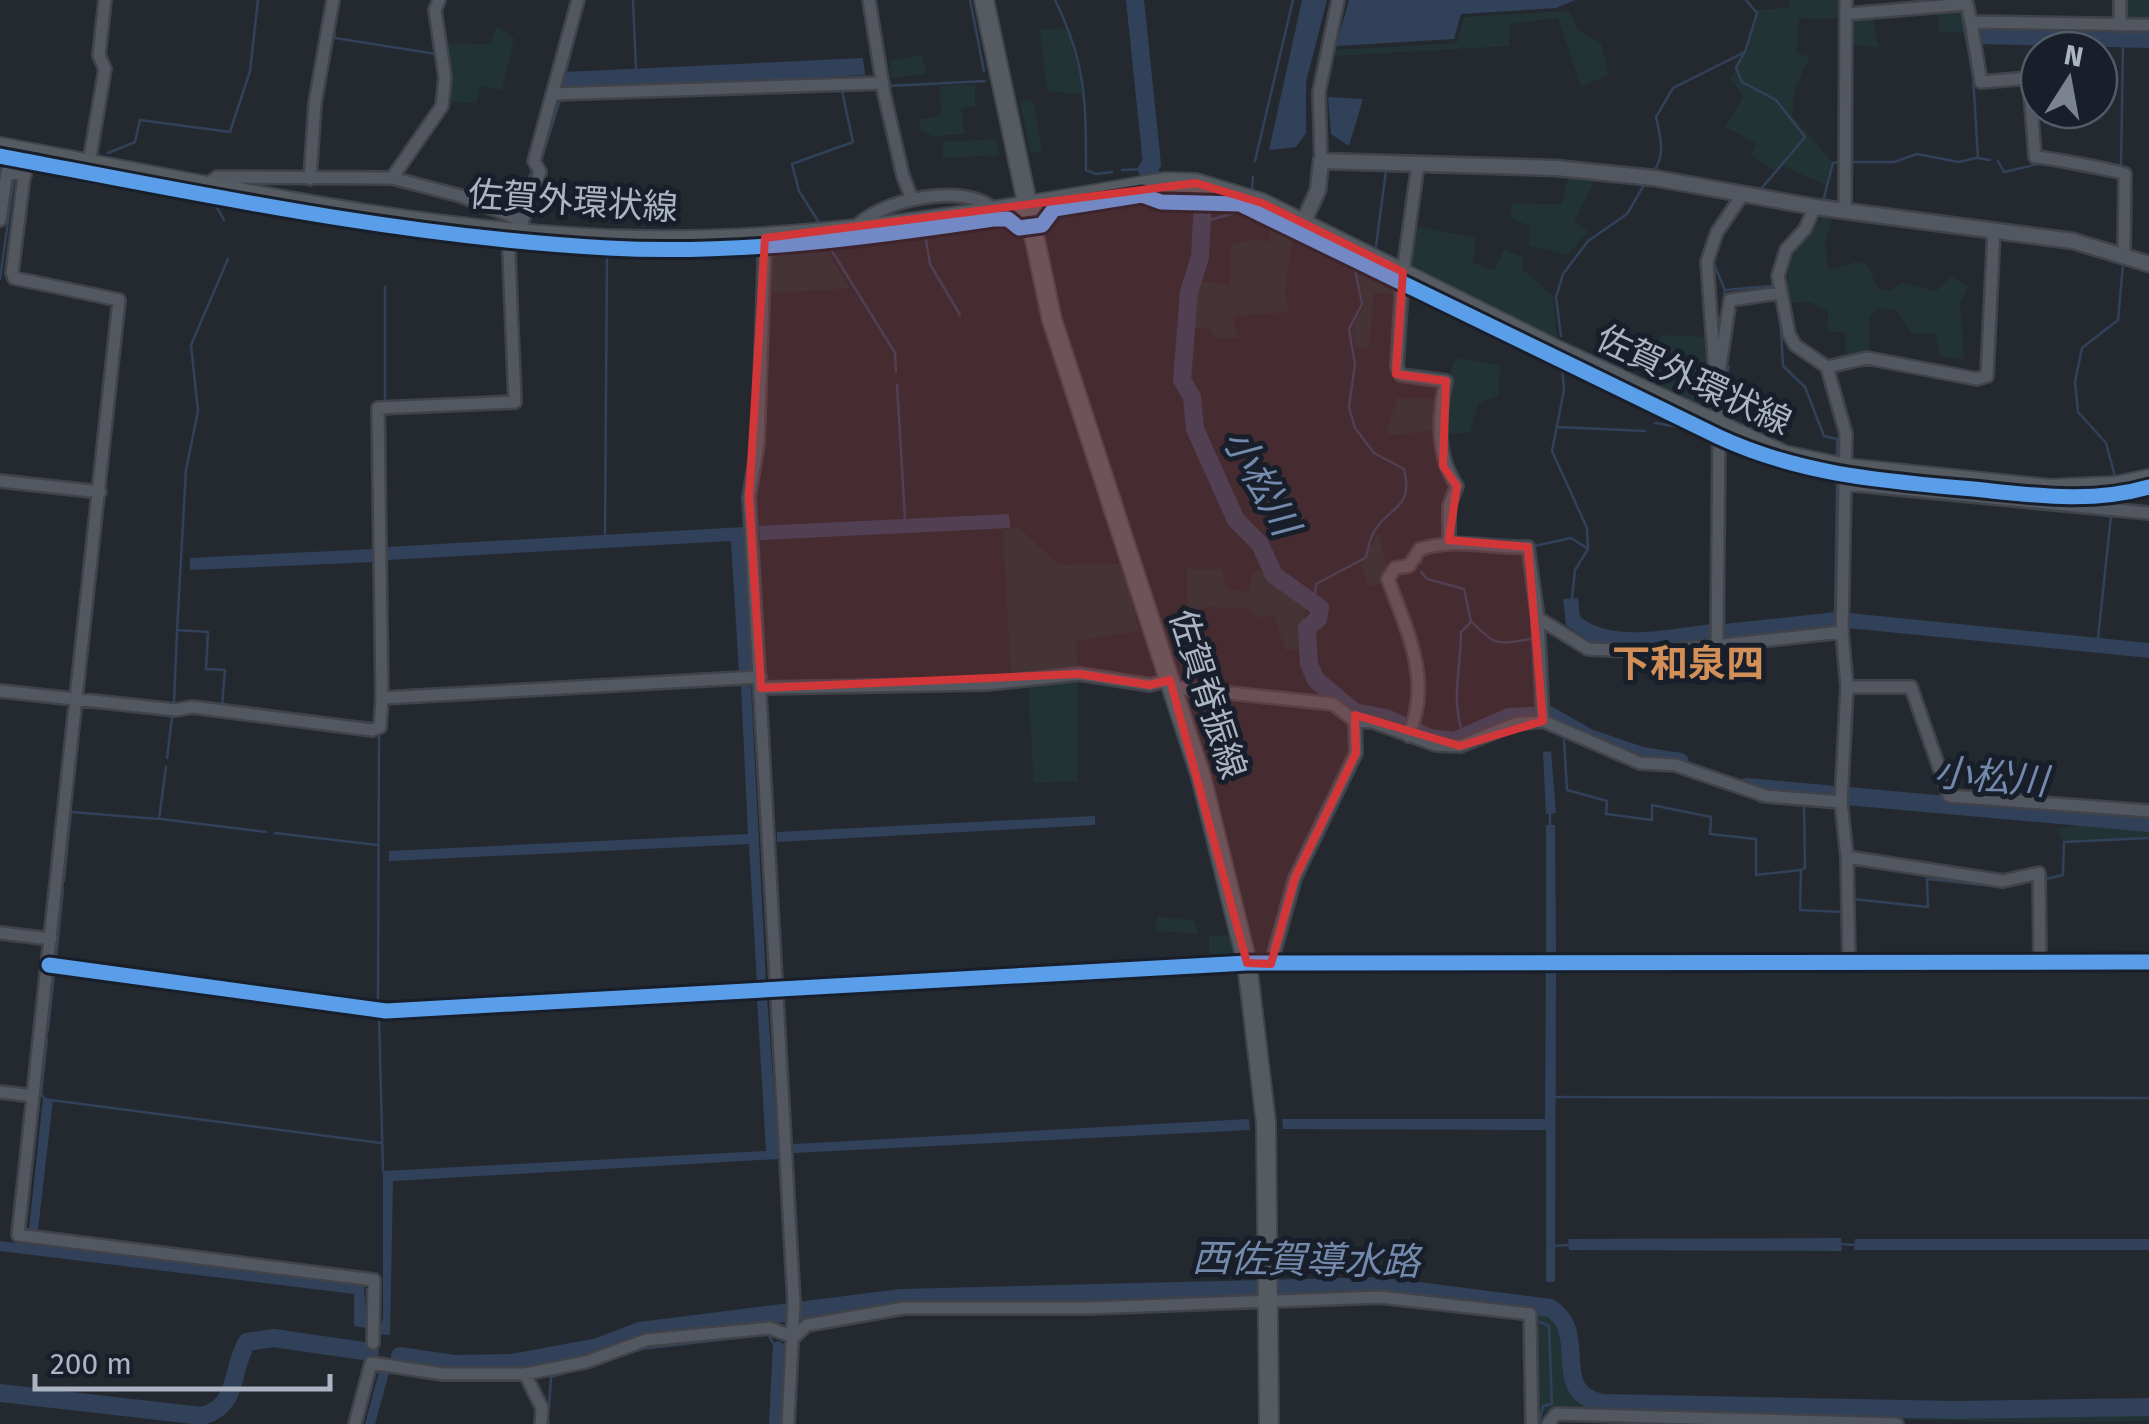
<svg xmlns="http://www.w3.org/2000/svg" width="2149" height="1424" font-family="'Fira Sans','Noto Sans JP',sans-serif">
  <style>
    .green { fill: #223336 }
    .water { fill: #314159 }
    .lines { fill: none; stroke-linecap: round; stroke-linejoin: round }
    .stream { stroke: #314159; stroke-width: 2.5 }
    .river { stroke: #314159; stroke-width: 18 }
    .minor-casing { stroke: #404349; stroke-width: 16 }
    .tertiary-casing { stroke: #404349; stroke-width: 19 }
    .primary-casing { stroke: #41454d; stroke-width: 22 }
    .minor { stroke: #53575f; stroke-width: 11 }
    .tertiary { stroke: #53575f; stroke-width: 14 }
    .primary { stroke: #565a61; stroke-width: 18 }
    .cycleway-casing { stroke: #181f2a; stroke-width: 21 }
    .cycleway { stroke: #5a9eea; stroke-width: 15 }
    .marked { fill: #d23638; fill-opacity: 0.2; stroke: #d23638; stroke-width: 8; stroke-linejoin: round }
    .labels { text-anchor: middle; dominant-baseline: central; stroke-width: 10; stroke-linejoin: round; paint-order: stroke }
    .street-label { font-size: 35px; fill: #acb4c3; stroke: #181f2a }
    .water-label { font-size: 38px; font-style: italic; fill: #748aac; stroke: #181f2a }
    .neighbourhood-label { font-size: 38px; font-weight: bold; fill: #d29058; stroke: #181f2a }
  </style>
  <rect width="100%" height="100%" fill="#242930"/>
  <path class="green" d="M1789,0h54l1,17 28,-3 6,33 -28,-2 -1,-26 -50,-1 -3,36 14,2 -15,32 -3,28 41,47 -6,22 -47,-20 -6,5 -23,-14 5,-13 -31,-16 19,-31 -14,-17 15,-27 11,-38 -3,-4 36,-2z
    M2126,0h23v20l-23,-1z
    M1960,10l5,23 -26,-1 -2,-21z
    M1570,11l7,19 24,13 7,32 -27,11 -23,-68 -49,6v22l-176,10 2,-6 122,-7 7,-26z
    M497,27l17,11 -12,52 -22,-4 -4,17 -25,-1 -3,-59 42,1z
    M1067,28l18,67 -38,-4 -7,-61z
    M922,55l4,19 -35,4 -1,-17z
    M975,85v21l-14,2 4,26 -33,2 -13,-8 1,-9 21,-3 -1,-30z
    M1020,100l13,1 9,51 -12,1z
    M995,139l4,16 -56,3 -1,-16z
    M1568,178l26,4 -20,39 14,11 -21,23 -38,-10 1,-19 -20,-8 3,-15 49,1z
    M1823,217l9,2 -7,23 3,29 28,-9 11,2 11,25 14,2 9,-8 35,8 16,-15 16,10 -8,18 4,55 -23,-2 -6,-23 -24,-1 -14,-23 -18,-2 -9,8 -2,38h-22v-21l-19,-2 1,-20 -17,-9 -21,1c-7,-46 5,-52 33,-86z
    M1270,221l23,12 -8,60 4,19 -56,4 5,22h-24l-4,-9 -21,-1 7,-47 34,3 1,-39 22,-6 16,3z
    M1414,226l62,12 -3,25 21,8 10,-21 19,7 -1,12 31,27 4,44 -149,-78z
    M824,247l26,41 -78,5v-42z
    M1357,266l42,21 -1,8 -24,-2 -5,55 -14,-1 -3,-18 12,-23z
    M1660,335l47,2 6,71c-14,2 -57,-16 -60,-33 -2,-11 5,-29 7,-40z
    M1459,358l41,7 -2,31 -20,7 -8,29 -25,3 -7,-5 -53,6 12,-38 48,1 8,-36z
    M1018,527l41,38 64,-1 16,67 -64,10 3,30 -67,5 -8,-146z
    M1378,533l9,36 -5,14 -14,4 -7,-23z
    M1187,569h35l4,19 22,4 5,-22h7l22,21 24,14 -7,44 -14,1 -11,-35 -13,3 -13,-10 -45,-1 -6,14h-10z
    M1078,679v102l-44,2 -6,-99z
    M2094,822l55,6v10l-85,4 -7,-13z
    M1158,916l36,5 4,13 -43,-3z
    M1230,935l4,25 -25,2v-26z
    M1537,1312l15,3c21,36 -6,64 34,92l420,10 143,-3v7l-107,2 -505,-12z"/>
  <path class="water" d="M1302,0h25l-21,82v51l-10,14 -27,3z
    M1349,0h226l-19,8 -95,6 -7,25 -118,7z
    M1980,29l169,4v15l-170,-4z
    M863,58l2,17 -300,16 -5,-5 4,-14z
    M1328,97l35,2 -14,47 -18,-12z
    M30,166l73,13 -3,7 -71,-14z
    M1009,514l1,14 -250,12 -1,-14z
    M744,527l8,146h-13l-8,-132 -344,19 -1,-13z
    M374,549v13l-184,8v-12z
    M1578,598l2,19c33,26 91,12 130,7l1,16 -65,6 -54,-3 -26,-18 -3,-26z
    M1836,612l-1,15 -112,12 1,-15z
    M1849,613l300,30v15l-301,-30z
    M751,685l15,297 -9,1 -8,-139 -360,17v-10l359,-17 -7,-148z
    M1551,751l5,62 -10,1 -3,-62z
    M1095,816v9l-318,17v-10z
    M1546,825h9l1,128h-10z
    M1546,970l10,1 -1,311h-9v-152l-263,-1 -1,-10h263z
    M767,997l12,162 -386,22 -3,154 -11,-1 -3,-4 7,-10v-149l383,-20 -9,-153z
    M43,1098l10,1 -15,131 -9,-1z
    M1249,1119l1,11 -456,23 -1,-9z
    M1841,1238l1,13 -273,-1 -1,-11z
    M1855,1239h294v11h-295z
    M0,1241l364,43 3,44 -13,-2v-32l-354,-43z
    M778,1341l8,4 -5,79h-12l4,-81z
    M379,1372l10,1 -14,51h-10z"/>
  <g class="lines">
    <path class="stream" d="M633,0l3,69
      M970,0l14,71
      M1055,0c31,63 31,101 31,170l10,4 16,-2
      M1961,10l12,66 5,82 12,2
      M880,31l8,46
      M334,32l1,6 101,16
      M1744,53l-8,15 6,14 34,18 29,37 -44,52
      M566,71l18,-71
      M434,127l14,-22
      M899,134l-11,-48 97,-5
      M108,153l27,-11 5,-22 90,12 20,-61 8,-71
      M541,161l20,-64
      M1255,161l38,-161
      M1998,161l6,11 39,-9
      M1852,162h42l23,-8 42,8 17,-4
      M907,166l9,27
      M2065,167l41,8
      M2121,167l2,-122
      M1122,170l25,-1
      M1654,171c12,-17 6,-35 2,-54l17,-29 72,-36 12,-39 -11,-13
      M1421,172l28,1
      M258,183h48
      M1252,188l1,-11
      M1823,201l10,-38 6,-1
      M215,204l9,16
      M518,208l14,-39
      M1203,222l31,-9
      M820,224l-21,-33 -7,-27 61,-22 -11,-51 27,-2
      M925,234l5,30 30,51
      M827,243l68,110 1,19
      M512,246l95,8 -2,280
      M1376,246l10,-75 26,1
      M1713,262l12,28
      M0,279l14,-101
      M1723,307l2,-17 46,-4
      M1780,315l3,51 22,21 19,49 13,3v18
      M1561,336l-5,-39 7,-23 25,-33 39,-27 17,-29
      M1562,366l2,24 -12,61 35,77 1,21 -13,21 -3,29
      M897,385l8,134
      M385,400v-113
      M385,416l1,131
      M1725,419l-2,-30 6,-23
      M1655,423l35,6
      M1557,427l88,4
      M2115,476l-9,-33 -28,-31 -3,-30 7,-34 36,-28 5,-56
      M1534,546l37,-8 16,10
      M1421,563l2,-10
      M1421,572l6,7 37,10 7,33 -10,10c0,35 -11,70 3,105
      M1314,604l2,-20 49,-26c4,-7 3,-15 7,-22 12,-29 43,-24 32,-67l-30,-16 -19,-25 -6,-21 6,-43 -6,-35 13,-25 -8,-40
      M1835,613l2,-133
      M1473,623c23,24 25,21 59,16
      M2098,638l13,-122
      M174,703l3,-72
      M222,706l3,-36 -19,-1 2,-37 -31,-2 9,-160 12,-59 -7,-66 37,-86
      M323,718l51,5
      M1564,740l3,50 40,11 -1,13 46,6v-15l59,12 -1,17 46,5v36l45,-5 -1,40 42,2
      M167,758l5,-41
      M1759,802l45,3 1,63 -4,2
      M1550,811v17
      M161,819l105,13
      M275,833l102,12
      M2046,879l17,-4 1,-33 85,-4
      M64,881l7,-69 88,7 7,-52
      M1853,899l75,8 -1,-28 77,8 29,-6
      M56,959l7,-69
      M378,1001l1,-265
      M379,1018l4,153
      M48,1030l6,-56
      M1555,1097l594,1
      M45,1099l-4,-5 6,-55
      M51,1100l330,43
      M1841,1244l13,1
      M1553,1246l16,-1
      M1550,1308l1,-8
      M549,1408l2,-31 91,-28 126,-15 5,9
      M549,1424v-1
      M1539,1424l4,-18 9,-2 -3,-78 -9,-4"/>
    <path class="river" d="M1135,0l17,164 -5,5 15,24 41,5 -3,59 -11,35 -7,88 10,17 3,32 41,91 24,24 14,31 46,33 -2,11 -11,9 2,36 7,16 38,32 32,6 44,20 24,3 55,-24 40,-2 40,23 53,18 38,6
      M1746,787l403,36
      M400,1356l54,8 57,-1 87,-16 42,-16 261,-33 478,-12 171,22c41,24 -3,85 53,95l354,7 192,-3
      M0,1393l202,23c38,-10 28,-46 45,-74l27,-4 96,14"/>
    <defs>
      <path id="minor" d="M869,0l15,93 19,83 9,23
        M1847,14l120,-10 4,18 178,3
        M1971,22l10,60 48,-4 6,79c9,0 84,14 90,17l-1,83
        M2120,25v-25
        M553,94l330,-11
        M27,152l-15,121 2,5 105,22 -86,796
        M1321,161l-2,-69 19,-92
        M89,163l16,-94 -6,-14 6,-55
        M1418,164l-15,108 -6,95 4,8 45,6c-8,35 -10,75 11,105l-8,20v34
        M392,178l50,-72 3,-29 -10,-67 4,-10
        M310,179l5,-76 18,-103
        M208,184l9,-7 175,1 69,18 59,24
        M1815,207l-10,22 -19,21 -8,26 11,58 6,11 32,22 19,67 -4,198 5,55 -6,115 6,55 2,105
        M1845,210l1,-210
        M0,220l7,-48 18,3
        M520,228l20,-56 -6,-11 44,-161
        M854,229c22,-29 113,-48 140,-19
        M508,231l7,171 -137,6 4,290 378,-21
        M765,238l-7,205 -9,54 45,806 -6,121
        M1827,367l40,-9 110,21 10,-3 7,-147
        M1719,373l11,-73 50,-7
        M0,481l100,11
        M1845,484l304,29
        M1538,618l50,31 69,3 185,-20
        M1717,647l2,-219 -12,-166 10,-30 26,-38
        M1173,687l160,17 22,17 18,1 63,23 24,1 55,-22 28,-3 97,42 35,2 91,31 75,6
        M1847,687h64l38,109 200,15
        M761,688l226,-4 92,-10 71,11 20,-5
        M0,691l176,19 16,-3 180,23 8,-3 2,-29
        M1408,736c25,-54 -1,-105 -20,-157l7,-11 14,-2 11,-17c41,-12 67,0 108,-2l10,71 5,103
        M1847,857l156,24 36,-8 1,89
        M0,933l51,6
        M1271,964l24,-86 61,-125 -1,-32
        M49,965l337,46 861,-48 902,-1
        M0,1092l33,4 -15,139 356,45 -1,63
        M525,1374l17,34 -1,16
        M355,1424l16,-61 72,11h82l61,-12 60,-22 123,-12 25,9 13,-12 97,-17h184l292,-11 150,17 2,110
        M1548,1424l8,-10 341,10"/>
      <path id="tertiary" d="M1303,223l15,-33 3,-29 235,7 98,10 161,29 258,34 76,23"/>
      <path id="primary" d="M984,0l68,320 149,457 46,186 19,160 3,301
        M0,147c198,36 406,84 607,92 188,8 374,-25 558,-57l31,1 66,20 297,148 225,104 61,13 205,21 66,-3 33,-7"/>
    </defs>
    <use href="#minor" class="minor-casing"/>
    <use href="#tertiary" class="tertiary-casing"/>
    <use href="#primary" class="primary-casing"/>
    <use href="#minor" class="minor"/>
    <use href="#tertiary" class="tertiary"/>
    <use href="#primary" class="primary"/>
    <defs>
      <path id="cycleway" d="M0,156c200,38 404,81 608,92 129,7 257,-10 385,-29h15l11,9 23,-3 12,-16 88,-14 19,7 79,2 479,233c82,38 165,44 254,52 59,6 118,15 176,-2
        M49,965l337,46 861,-48 902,-1"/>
    </defs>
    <use href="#cycleway" class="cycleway-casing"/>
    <use href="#cycleway" class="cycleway"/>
  </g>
  <path class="marked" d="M1196,183l66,20 141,69 -7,102 50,7 -3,85 14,20 -8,54 79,7 15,174 -83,25 -105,-31 1,38 -61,125 -24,86 -24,-1 -77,-283 -20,5 -71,-11 -318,14 -12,-191 16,-259z"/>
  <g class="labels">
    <g class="street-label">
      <text transform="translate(573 201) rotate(4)">佐賀外環状線</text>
      <text transform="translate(1694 380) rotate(25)">佐賀外環状線</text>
      <text transform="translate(1208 694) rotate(72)">佐賀脊振線</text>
    </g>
    <g class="water-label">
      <text transform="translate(1261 482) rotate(61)">小松川</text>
      <text transform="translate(1991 777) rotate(5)">小松川</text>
      <text transform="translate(1306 1260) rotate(1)">西佐賀導水路</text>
    </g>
    <g class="neighbourhood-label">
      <text x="1688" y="664">下和泉四</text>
    </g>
  </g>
  <g transform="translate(2069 80) rotate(11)"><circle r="48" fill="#181f2a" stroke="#535b67" stroke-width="2.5"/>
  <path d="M0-8L18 38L0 25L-18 38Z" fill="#7c8390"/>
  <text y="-15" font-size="28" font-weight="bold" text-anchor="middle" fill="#acb4c3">N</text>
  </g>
  <path d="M35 1374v15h295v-15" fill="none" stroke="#acb4c3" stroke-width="5"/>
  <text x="50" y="1374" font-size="30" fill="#acb4c3" stroke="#181f2a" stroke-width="8" paint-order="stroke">200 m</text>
</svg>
